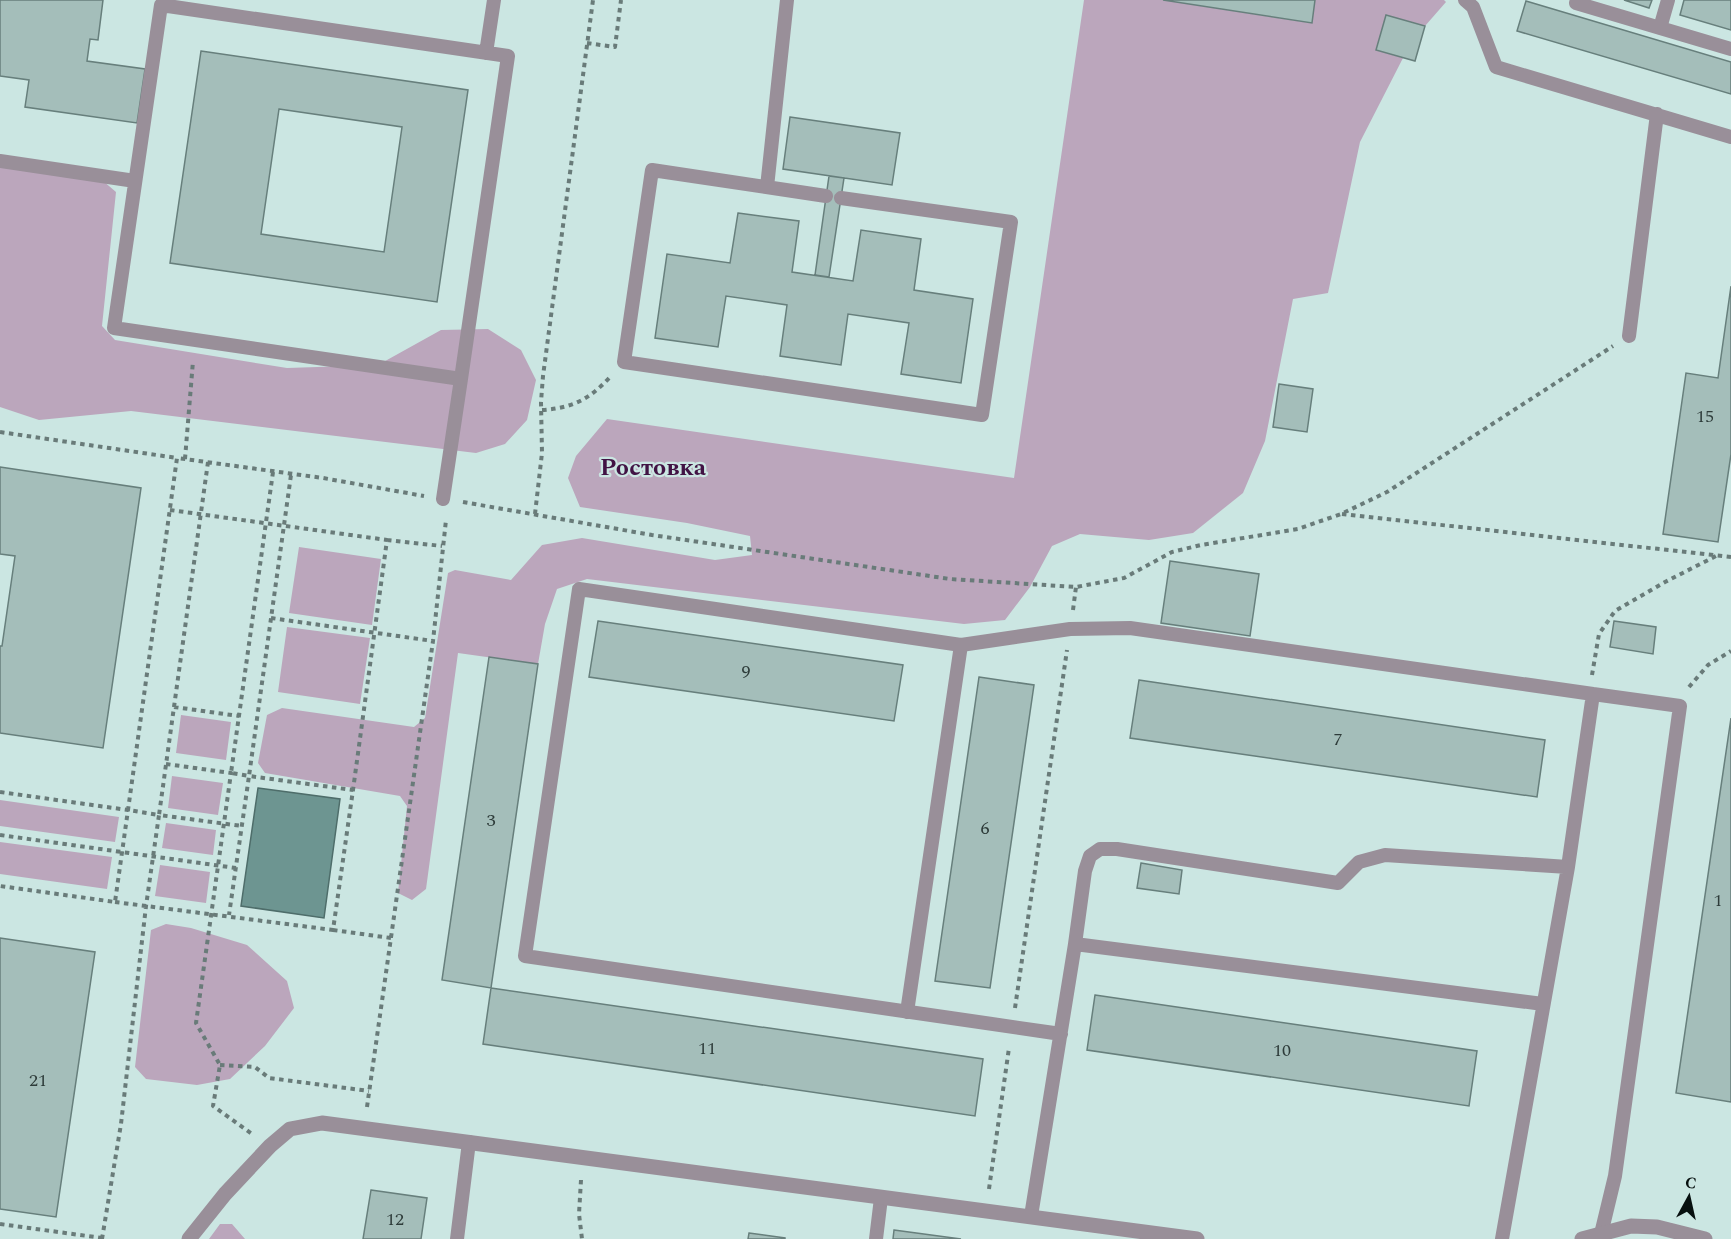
<svg xmlns="http://www.w3.org/2000/svg" width="1731" height="1239" font-family="Spectral,serif">
  <style>
    .green { fill: #bba6bc }
    .water { fill: #6d9591; stroke: #4e6d6a; stroke-width: 1.5 }
    .building { fill: #a4beba; stroke: #677f7c; stroke-width: 1.5; fill-rule: evenodd }
    .lines { fill: none; stroke-linecap: round; stroke-linejoin: round }
    .path { stroke: #697b79; stroke-width: 4; stroke-dasharray: 4.5 4.5; stroke-linecap: butt }
    .service { stroke: #998f99; stroke-width: 14 }
    .tertiary { stroke: #998f99; stroke-width: 15 }
    .labels { text-anchor: middle; dominant-baseline: central; stroke-width: 4.5; stroke-linejoin: round; paint-order: stroke }
    .number-label { font-size: 18px; fill: #2e3c3a }
    .quarter-label { font-size: 24px; font-weight: bold; fill: #411344; stroke: #cbe6e2 }
  </style>
  <rect width="100%" height="100%" fill="#cbe6e2"/>
  <path class="green" d="M1084,0h79l148,23 4,-23h129l2,2 -21,24 -39,-10 -10,34 27,8 -43,84 -32,151 -35,6 -28,142 -22,52 -50,40 -44,7 -69,-6 -28,12 -22,41 -25,33 -41,4 -377,-45 -30,10 -12,35 -7,40 -80,-11 -32,236 -14,11 -14,-7 9,-87 -7,-10 -135,-23 -7,-10 9,-48 15,-7 132,19 11,-9 23,-145 7,-3 56,10 31,-35 40,-7 133,22 37,-5 -2,-19 -63,-13 -107,-16 -12,-29 8,-22 31,-37 407,59z
    M0,165l102,15 14,12 -14,134 13,14 172,28 91,-3 63,-35 47,-1 33,21 15,30 -9,40 -22,24 -29,9 -345,-42 -92,9 -39,-13z
    M299,547l82,12 -9,66 -83,-12z
    M287,627l83,11 -10,66 -82,-12z
    M181,715l50,7 -5,38 -50,-7z
    M172,776l51,7 -5,32 -50,-7z
    M0,800l119,17 -4,25 -115,-16z
    M166,823l50,7 -3,25 -51,-7z
    M0,842l112,15 -5,32 -107,-15z
    M160,865l50,7 -4,31 -51,-7z
    M166,924l25,4 56,17 40,36 7,27 -29,38 -35,33 -33,6 -51,-6 -11,-12 16,-137z
    M220,1224h12l13,15h-36z"/>
  <path class="water" d="M258,788l82,11 -16,119 -83,-12z"/>
  <path class="building" d="M0,0h103l-5,40 -8,-1 -3,22 58,8 -8,54 -112,-16 4,-27 -29,-4z
    M1163,0h152l-3,23z
    M1624,0h28l-3,8z
    M1684,0h47v30l-51,-15z
    M1526,1l205,61v32l-214,-63z
    M1386,15l39,11 -10,35 -39,-11z
    M201,51l267,39 -31,212 -267,-39zM279,109l123,18 -18,125 -123,-18z
    M790,117l110,16 -8,52 -109,-16z
    M829,176l15,2 -15,99 -14,-2z
    M738,213l61,8 -7,51 61,9 8,-51 60,9 -7,51 59,9 -12,84 -60,-9 8,-51 -61,-9 -7,51 -61,-9 7,-51 -61,-9 -8,51 -63,-9 12,-84 63,9z
    M1731,286v168l-13,88 -55,-8 23,-161 32,5z
    M1279,384l34,5 -6,43 -34,-5z
    M0,467l141,21 -38,260 -103,-15v-87h2l13,-90 -15,-2z
    M1170,561l89,13 -9,62 -89,-13z
    M598,621l305,44 -9,56 -305,-44z
    M1614,621l42,6 -3,27 -43,-7z
    M489,657l49,7 -47,324 -49,-8z
    M979,677l55,8 -44,303 -55,-7z
    M1139,680l406,60 -8,57 -407,-59z
    M1731,718v384l-55,-9z
    M1141,863l41,7 -3,24 -42,-6z
    M0,938l95,14 -39,265 -56,-8z
    M491,988l492,71 -8,57 -492,-72z
    M1095,995l382,56 -8,55 -382,-56z
    M371,1190l56,8 -6,41h-58z
    M894,1230l67,9h-68z
    M749,1233l36,5v1h-37z"/>
  <g class="lines">
    <path class="path" d="M587,43l28,4 6,-47
      M542,410c31,-2 48,-11 69,-34
      M0,432l177,26
      M185,459l8,-98
      M208,462l-49,353 -31,-5 49,-352 146,20 101,18
      M273,472l-42,301 18,3 42,-301
      M463,502l189,33 298,44 126,8 48,-9 48,-26 29,-7 97,-16 43,-15 46,-22 226,-146
      M170,510l217,30 -34,250
      M535,514l7,-61 -1,-51 2,-26 50,-376
      M1342,514l389,43
      M387,540l55,6
      M1073,610l3,-23
      M271,618l162,23
      M1592,675l7,-41 16,-23 50,-29 51,-26
      M1689,687l19,-22 23,-14
      M174,707l65,9
      M166,764l65,9 -35,250 24,42 -7,41 39,28
      M0,792l128,18 -13,92 -115,-16
      M0,835l236,33
      M115,902l218,28 20,-140 -104,-14 -20,139
      M333,930l58,8
      M1015,1008l52,-358
      M220,1065l35,2 14,11 100,13
      M367,1107l66,-466 13,-121
      M581,1180l-2,34 3,25
      M989,1189l20,-141
      M0,1224l102,14
      M102,1239l19,-115 25,-218 13,-91 83,11"/>
    <path class="service" d="M1465,0l8,7 23,60 235,70
      M1577,0l-1,3 155,46
      M161,5l347,51 -47,323 -347,-51z
      M1660,28l8,-28
      M486,53l8,-53
      M0,161l135,20
      M767,187l20,-187
      M826,196l-174,-26 -28,192 358,53 29,-193 -170,-24
      M1629,336l28,-222
      M443,499l18,-120
      M961,645l109,-16 60,-1 463,66
      M1075,944l468,60
      M907,1012l54,-367 -382,-56 -54,367 536,78
      M1031,1216l44,-272 10,-73 5,-15 10,-7h17l221,34 21,-21 26,-7 183,12
      M457,1239l12,-97
      M876,1239l5,-41
      M1502,1239l66,-372 25,-173 87,12 -65,470 -14,58"/>
    <path class="tertiary" d="M189,1239l36,-45 45,-48 20,-17 32,-6 875,116
      M1582,1239l49,-13 26,1 48,12"/>
  </g>
  <g class="labels">
    <g class="number-label">
      <text x="1705" y="416">15</text>
      <text x="746" y="671">9</text>
      <text x="1338" y="739">7</text>
      <text x="491" y="820">3</text>
      <text x="985" y="828">6</text>
      <text x="1718" y="900">1</text>
      <text x="707" y="1048">11</text>
      <text x="1282" y="1050">10</text>
      <text x="38" y="1080">21</text>
      <text x="395" y="1219">12</text>
    </g>
    <g class="quarter-label">
      <text x="653" y="468">Ростовка</text>
    </g>
  </g>
  <g transform="translate(1689 1197) rotate(8)" stroke="#cbe6e2" stroke-width="4.5" paint-order="stroke">
  <path d="M0-4.5L10 22L0 15L-10 22Z" fill="#07100f"/>
  <text y="-9" font-size="16" font-weight="bold" text-anchor="middle" fill="#07100f">С</text>
  </g>
</svg>
